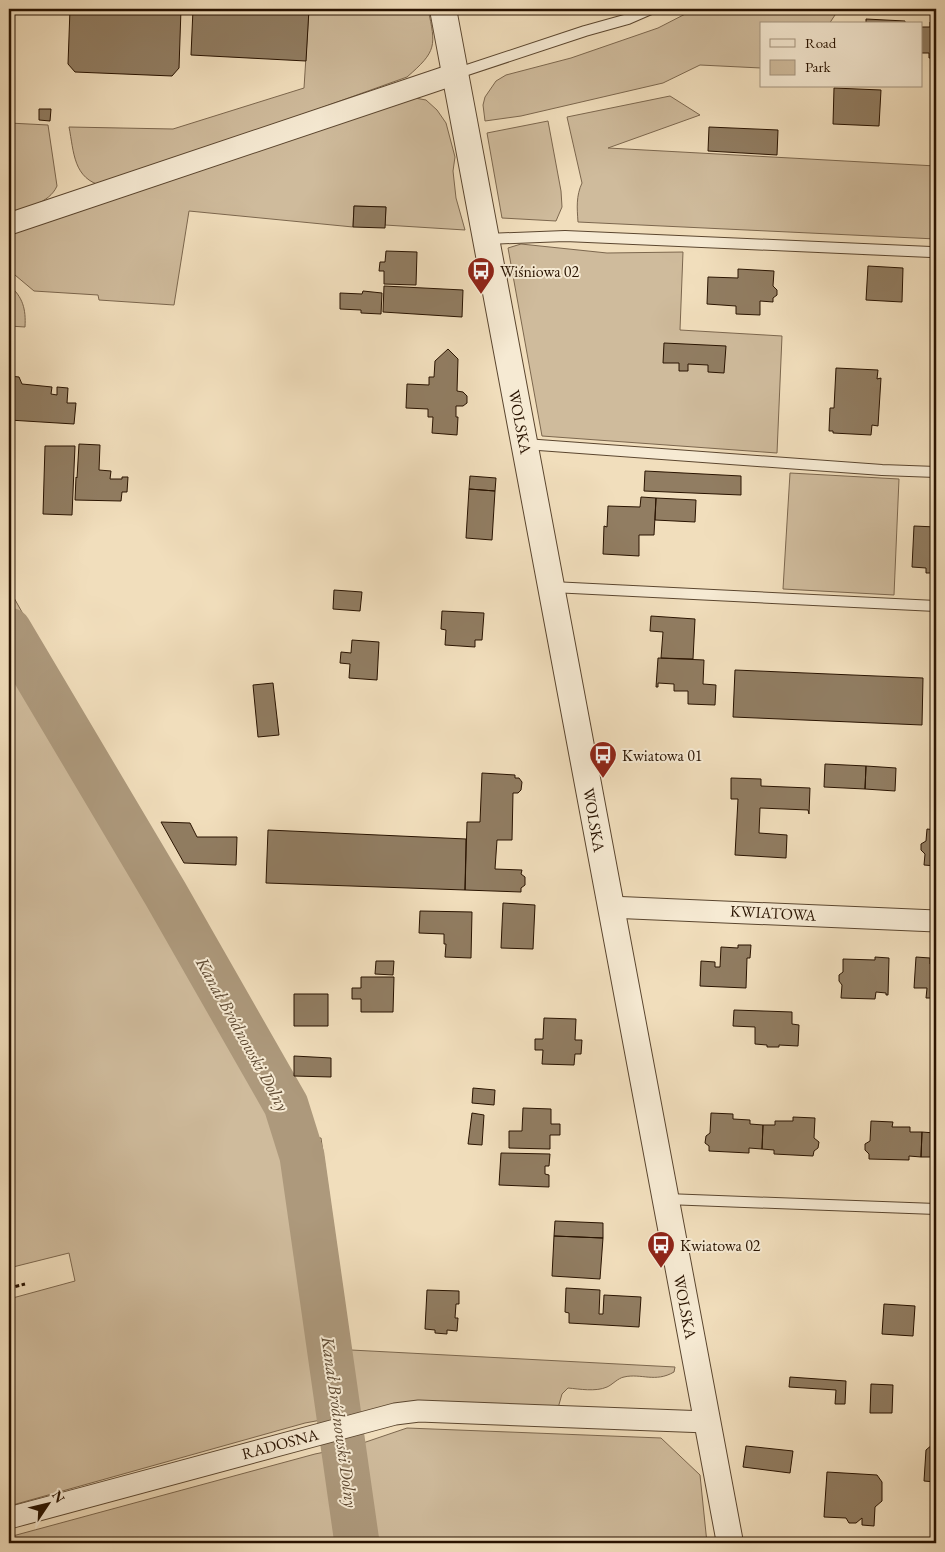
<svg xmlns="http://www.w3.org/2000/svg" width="945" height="1552" font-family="'EB Garamond',serif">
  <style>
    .green { fill: #cfbb9c; stroke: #7c674e }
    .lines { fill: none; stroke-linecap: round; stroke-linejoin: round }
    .river { stroke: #ad997c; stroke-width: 45 }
    .building { fill: #917d62; stroke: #291300 }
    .service-casing { stroke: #5b462f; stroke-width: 12 }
    .minor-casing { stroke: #5b462f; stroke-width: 23 }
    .tertiary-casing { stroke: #5b462f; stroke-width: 28 }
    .path { stroke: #291300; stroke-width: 3; stroke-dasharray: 4 2.5; stroke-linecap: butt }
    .service { stroke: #f6ead3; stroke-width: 10 }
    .minor { stroke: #f6ead3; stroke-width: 21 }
    .tertiary { stroke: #f6ead3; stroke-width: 26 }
    .labels { text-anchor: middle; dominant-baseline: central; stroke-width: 4; stroke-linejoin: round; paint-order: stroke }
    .poi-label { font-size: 16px; fill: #291300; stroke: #f6ead3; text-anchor: start }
    .street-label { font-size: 16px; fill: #291300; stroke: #f6ead3 }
    .water-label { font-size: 18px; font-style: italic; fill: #5e4932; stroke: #f6ead3 }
  </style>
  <rect width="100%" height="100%" fill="#f1debc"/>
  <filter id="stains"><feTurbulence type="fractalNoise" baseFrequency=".004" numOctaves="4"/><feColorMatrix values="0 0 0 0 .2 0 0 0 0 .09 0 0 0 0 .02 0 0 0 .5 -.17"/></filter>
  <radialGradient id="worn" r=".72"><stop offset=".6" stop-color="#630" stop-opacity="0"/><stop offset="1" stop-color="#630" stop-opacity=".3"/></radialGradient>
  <path class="green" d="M309,9h119c8,37 9,42 -21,68l-304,109c-30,-7 -29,-34 -34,-59l104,2 131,-41z
    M695,9h144l-10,15h-68v44l-61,-3 -37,18 -142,33 -36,5 -2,-16 2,-8 11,-16 10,-6 65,-17 87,-30z
    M670,96l30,19 -92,33 328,18v73l-358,-17c-1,-14 -2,-26 4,-39l-15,-66z
    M415,98l11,2 11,10 9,13 9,34 -2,14 3,27 9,32 -80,-5 1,-18 -32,-1 -1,21 -164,-16 -15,94 -75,-5 -1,-5 -64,-4 -25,-21v-35z
    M548,121l13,70 1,16 -6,14 -54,-3 -15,-85z
    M9,123l39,2 9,61c-8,18 -31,21 -48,27z
    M521,244l86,9 76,-1 -3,78 102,6 -5,117 -235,-17 -34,-188z
    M9,285c14,12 17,24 16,42l-16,-1z
    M790,473l109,6 -5,116 -111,-6z
    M9,589l295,524 4,24 13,1 30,212 324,17 -1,5c-19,11 -33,1 -50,5 -6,1 -12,8 -17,10 -11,5 -28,2 -39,1l-6,6 -4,14 -199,5 -54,10 -296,83v-207l66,-18 -6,-28 -60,15z
    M407,1428l254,10 39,37 7,68h-698v-6l306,-83 39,-8z"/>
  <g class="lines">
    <path class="river" d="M9,630l156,263 121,212 16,51 55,387"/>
  </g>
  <path class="building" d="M70,9h111l-2,59 -7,8 -97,-4 -7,-8z
    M193,9h116l-3,52 -115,-6z
    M866,19l39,2v3h-39z
    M930,22h6v36h-7v-5h-8v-26h9z
    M834,88l47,2 -2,36 -46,-2z
    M39,109h12l-1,12 -11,-1z
    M709,127l69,3 -1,25 -69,-4z
    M354,206l32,1 -1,21 -32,-1z
    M386,251l31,1 -1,33 -32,-1v-13h-5l1,-9h5z
    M868,266l35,2 -1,34 -36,-2z
    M738,269l36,2 -1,15 4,4v5l-4,3v4l-13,-1v14l-24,-1v-8l-29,-2 1,-27 30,1z
    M384,286l79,4 -1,27 -79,-5z
    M363,291l19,2 -1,21 -20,-1v-3l-21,-1v-16l22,1z
    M664,343l62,3 -2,27 -16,-1v-7l-20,-1v7h-9v-8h-16z
    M448,349l10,10 -1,32 6,1 4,4v7l-4,3h-7v11h2l-1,18 -25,-2 1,-16h-5v-8l-22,-1 1,-24 22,1v-8h5l1,-16z
    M836,368l42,2 -1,9 4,-1 -3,48 -6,-1 -1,10 -38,-2v-2h-4l1,-23h4z
    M10,376l9,1 3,7 30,3 -1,7 6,1v-8l11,1 -1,15h9l-2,21 -65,-4z
    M79,444l21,1 -1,25 12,1 -1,8h12v-2h6l-1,15h-5l-1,9 -46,-1 1,-23 1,1z
    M45,446h30l-3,69 -29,-1z
    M645,471l96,5v19l-97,-4z
    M470,476l26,2 -1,13 -26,-2z
    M469,489l26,2 -3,49 -26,-2z
    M641,497l15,1 -2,37h-15v21l-36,-2 1,-28 3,1 1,-21 32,1z
    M656,498l40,2 -1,22 -40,-2z
    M914,526l22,1v46h-10v-5l-14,-1z
    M334,590l28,2 -2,19 -27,-2z
    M442,611l42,2 -2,27h-7v7l-30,-2 1,-15 -5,-1z
    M651,616l44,3 -2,40 -32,-1 2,-26 -13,-1z
    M935,623l1,1v19h-2z
    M352,640l27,2 -2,38 -28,-2 1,-14 -10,-1 1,-11 10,1z
    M934,656h2v33h-3z
    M658,658l46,2 -1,24 13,1 -1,20 -27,-1v-13h-14v-7l-16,-1v4h-2z
    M735,670l188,8 -1,47 -189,-8z
    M273,683l6,52 -21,2 -5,-52z
    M825,764l41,2 -1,23 -41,-2z
    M866,766l30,2 -1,23 -30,-2z
    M482,773l33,2v3h4l3,4 -1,8 -3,3h-5l-1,47h-15l-2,29 27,1 -1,4 4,3v8l-4,3v4l-56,-2 2,-68h13z
    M731,778l30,1v7l49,2 -1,26 -1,-4 -48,-2 -1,25 28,2 -1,23 -51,-3 3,-56h-7z
    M161,822l29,1 7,14h40l-1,28 -52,-2z
    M927,829l9,1v36l-12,-1 1,-11 -4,-4v-6l5,-3z
    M268,830l198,9 -1,51 -199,-7z
    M503,903l32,2 -2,44 -32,-1z
    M420,911l52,1 -1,46 -26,-1 1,-13h-2v-10l-25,-1z
    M738,945h13l-1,13h-3l-1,30 -46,-2 1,-25 14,1v5h5l1,-20 17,1z
    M875,957l14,1 -1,37h-2v-2l-10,-1 -1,7 -34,-1 1,-13 -3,-4v-6l4,-3v-13l32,1z
    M916,957l14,1v6h6v34h-10l1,-10h-13z
    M376,961h18l-1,14 -18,-1z
    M361,977h33l-1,35h-32v-13h-9v-11h9z
    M294,994h34v32h-34z
    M734,1010l58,2v12l7,1 -1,21 -19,-1v2h-12v-2l-12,-1v-17l-22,-1z
    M544,1018l32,1 -1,21h7l-1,14h-6l-1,11 -32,-1 1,-14h-8v-11h8z
    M294,1056l37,2v19l-37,-1z
    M473,1088l22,2 -1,15 -22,-2z
    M523,1108l28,1v15h9v11h-10v14l-41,-1v-17h13z
    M472,1113l12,2 -2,30 -14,-1z
    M711,1113l22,1v5l17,1v4l13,1 -1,24 -13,-1v5l-40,-2v-5l-4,-3 1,-7 4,-3z
    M793,1117l22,1 -1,20 5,4 -1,6 -4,3 -1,5 -39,-2v-4l-12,-1 1,-24h12v-4h18z
    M871,1121l22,1 -1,5h18v5h12l-1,25 -12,-1v4l-40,-1v-5l-4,-4v-6l5,-3z
    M935,1128h1v34h-3v-5h-12l1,-25 13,1z
    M501,1153l49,1 -1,12h-4v8l4,1v12l-50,-2z
    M555,1221l48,2v15l-49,-2z
    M554,1236l49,2 -3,41 -48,-3z
    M566,1288l34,2 -1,24h4l1,-19 37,2 -2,30 -70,-4v-10l-4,-1z
    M427,1290l32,1v13h-3l-1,14h3l-1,13 -10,-1v4l-12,-1v-3l-10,-1z
    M884,1304l31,2 -2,30 -31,-2z
    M790,1377l56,4 -1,23h-10l1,-14 -47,-3z
    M871,1384l22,1 -1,28h-22z
    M933,1444h3v38l-12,-1 2,-31z
    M746,1446l47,5 -3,22 -47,-6z
    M827,1472l50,3 5,7v19l-7,6 -1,19 -12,-1v-7l-6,5h-7l-3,-5 -22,-1z"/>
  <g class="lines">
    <defs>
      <path id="service" d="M455,74l130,-43 43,-12 23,-10
        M487,239l78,-3 366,16
        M525,444l357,26 54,2
        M552,587l384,19
        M666,1199l270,10"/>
      <path id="minor" d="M9,224l446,-150
        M609,907l327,14
        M9,1518l345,-93 41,-11 24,-3 288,11"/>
      <path id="tertiary" d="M443,9l287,1534"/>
    </defs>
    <use href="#service" class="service-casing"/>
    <use href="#minor" class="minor-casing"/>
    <use href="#tertiary" class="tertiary-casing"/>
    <path class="path" d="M9,1288l16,-4"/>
    <use href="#service" class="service"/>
    <use href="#minor" class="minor"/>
    <use href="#tertiary" class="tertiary"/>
  </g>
  <defs>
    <symbol id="bus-pin" viewBox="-11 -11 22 30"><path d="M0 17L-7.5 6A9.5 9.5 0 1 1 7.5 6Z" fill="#8f2418" stroke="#f6ead3"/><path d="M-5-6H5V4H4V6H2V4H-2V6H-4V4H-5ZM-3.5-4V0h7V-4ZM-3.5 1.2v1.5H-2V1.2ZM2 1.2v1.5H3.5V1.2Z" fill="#fff"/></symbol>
  </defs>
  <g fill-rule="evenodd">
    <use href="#bus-pin" x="465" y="255" width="32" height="43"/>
    <use href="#bus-pin" x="587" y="739" width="32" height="43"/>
    <use href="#bus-pin" x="645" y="1229" width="32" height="43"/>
  </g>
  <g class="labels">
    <g class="poi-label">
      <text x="500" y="271">Wiśniowa 02</text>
      <text x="622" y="755">Kwiatowa 01</text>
      <text x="680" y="1245">Kwiatowa 02</text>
    </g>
    <g class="street-label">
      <text transform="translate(520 422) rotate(79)">WOLSKA</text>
      <text transform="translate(594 820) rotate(80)">WOLSKA</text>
      <text transform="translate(773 913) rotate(3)">KWIATOWA</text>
      <text transform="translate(685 1307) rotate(79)">WOLSKA</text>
      <text transform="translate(280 1444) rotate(-15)">RADOSNA</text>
    </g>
    <g class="water-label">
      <text transform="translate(243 1034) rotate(61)">Kanał Bródnowski Dolny</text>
      <text transform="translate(340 1422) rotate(82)">Kanał Bródnowski Dolny</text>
    </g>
  </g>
  <rect width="945" height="1552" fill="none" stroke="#f1debc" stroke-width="30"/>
  <rect x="10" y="10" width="925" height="1532" fill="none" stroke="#291300" stroke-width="2.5"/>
  <rect x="15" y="15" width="915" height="1522" fill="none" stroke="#291300"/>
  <rect x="760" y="22" width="162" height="65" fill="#f6ead3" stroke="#a4947f"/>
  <rect x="770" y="39" width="25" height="8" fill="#f6ead3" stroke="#a4947f"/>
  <text x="805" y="48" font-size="15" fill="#291300">Road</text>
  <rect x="770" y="60" width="25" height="15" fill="#cfbb9c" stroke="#a4947f"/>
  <text x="805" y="72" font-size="15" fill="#291300">Park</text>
  <g transform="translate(48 1504) rotate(55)" stroke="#f6ead3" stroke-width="4" paint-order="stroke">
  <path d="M0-4L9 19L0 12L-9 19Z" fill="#291300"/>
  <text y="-8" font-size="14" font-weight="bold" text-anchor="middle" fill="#291300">N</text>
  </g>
  <rect width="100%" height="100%" filter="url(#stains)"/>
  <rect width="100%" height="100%" fill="url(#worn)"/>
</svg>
